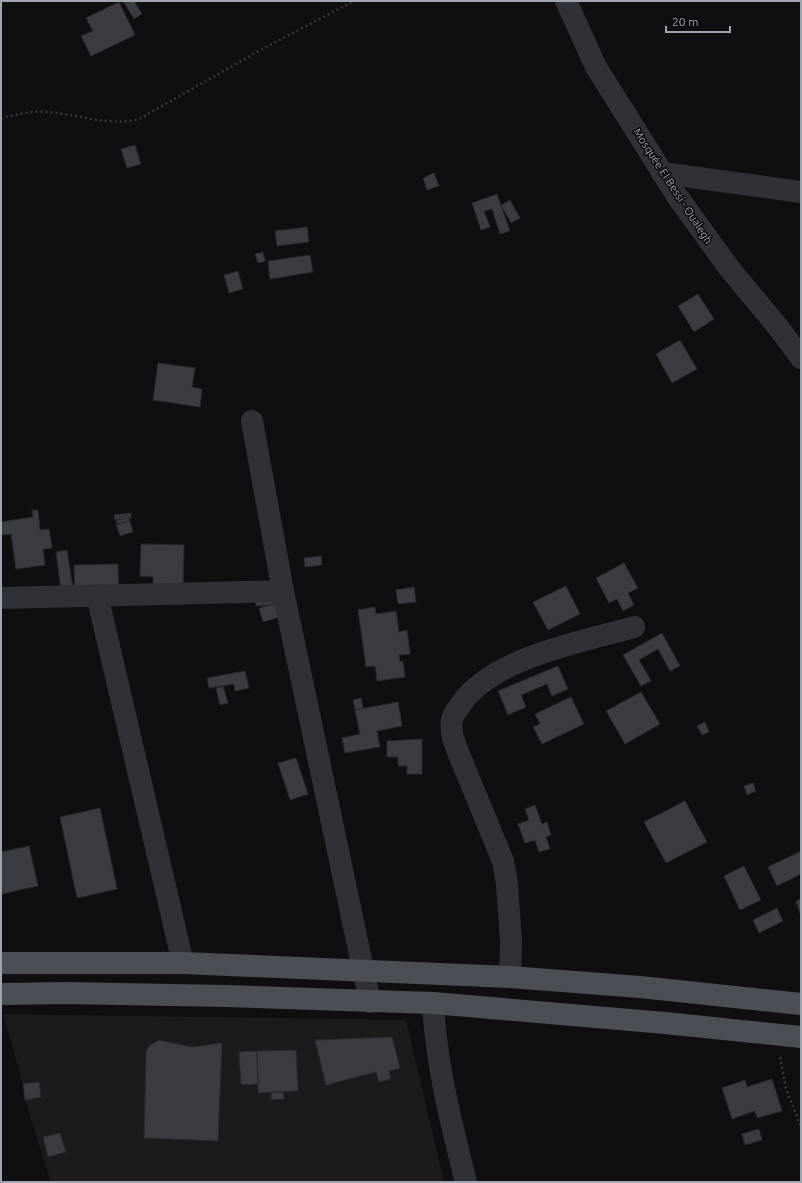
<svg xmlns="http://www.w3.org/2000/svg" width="802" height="1183" font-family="Ubuntu,sans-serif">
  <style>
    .built { fill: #1b1b1e }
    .building { fill: #3b3c41; stroke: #29292d }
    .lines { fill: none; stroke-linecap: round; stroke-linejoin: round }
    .path { stroke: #36383d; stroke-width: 2.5; stroke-dasharray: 2 3; stroke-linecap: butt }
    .minor { stroke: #303136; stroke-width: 22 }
    .major { stroke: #4c4e55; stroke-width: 22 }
    .labels { text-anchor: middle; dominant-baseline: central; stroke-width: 3; stroke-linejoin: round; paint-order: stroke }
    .street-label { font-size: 11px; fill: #a0a5b2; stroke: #0a0a0c }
  </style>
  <rect width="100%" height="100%" fill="#0f0f11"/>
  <path class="built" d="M3,1014l403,6 38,162h-393l-26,-82 -2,-16z"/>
  <path class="building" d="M123,1h11l8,13 -8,5z
    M119,2l16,33 -44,21 -10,-20 12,-5 -7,-13z
    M135,145l6,19 -14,4 -6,-19z
    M434,173l5,13 -12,4 -4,-12z
    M497,194l13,37 -10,3 -8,-25 -8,2 6,16 -9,3 -9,-27z
    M510,200l10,18 -9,5 -10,-18z
    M307,227l2,15 -32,4 -2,-15z
    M263,252l2,9 -7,2 -3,-9z
    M310,255l3,17 -43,7 -2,-18z
    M238,271l5,18 -14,4 -5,-18z
    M698,294l16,25 -20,13 -16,-26z
    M680,340l17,29 -25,14 -16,-29z
    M158,363l37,5 -3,19 10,2 -2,18 -47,-7z
    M32,510h6l2,20 9,-1 3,19 -9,1 2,16 -29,4 -5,-35 -10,1v-13l32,-5z
    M131,513v5l-16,2 -1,-5z
    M128,515l2,6 -13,4 -1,-7z
    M130,521l3,11 -13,4 -4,-12z
    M141,544l43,1 -1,42 -30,-2v-8l-13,-1z
    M67,550l7,46 -12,2 -6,-46z
    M321,556l1,9 -17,2 -1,-9z
    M624,563l14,25 -10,5 6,12 -11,6 -6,-12 -8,4 -13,-25z
    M118,564l1,30 -44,1 -1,-30z
    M566,586l14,28 -32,16 -15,-28z
    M414,587l2,15 -18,2 -2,-14z
    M279,594l1,10 -24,2 -1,-10z
    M280,602l4,14 -21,6 -4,-14z
    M375,607l1,7 20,-3 3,21 8,-2 3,24 -11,1 1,7 3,-1 2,16 -28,4 -2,-15 -9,1 -8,-57z
    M662,633l18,33 -10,5 -12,-22 -19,11 12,21 -10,5 -18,-31z
    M558,666l10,23 -16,7 -5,-12 -26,11 5,12 -18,8 -10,-24z
    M245,671l4,17 -14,3 -1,-7 -25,4 -2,-10z
    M223,686l5,17 -8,2 -4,-17z
    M641,692l19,32 -35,20 -19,-33z
    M571,697l13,27 -42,20 -9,-17 7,-3 -5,-10z
    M361,698l2,10 -8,2 -2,-10z
    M398,702l4,24 -25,5 3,16 -35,6 -3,-15 18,-4 -5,-24z
    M705,722l4,10 -7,3 -5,-9z
    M422,739v35h-15v-8h-9v-9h-11v-16z
    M296,758l12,36 -18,6 -12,-37z
    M753,783l3,8 -9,4 -3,-9z
    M685,801l22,41 -41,21 -22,-41z
    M535,805l7,19 5,-2 4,13 -5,2 4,12 -11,3 -4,-12 -10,3 -7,-19 11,-4 -4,-11z
    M100,808l17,81 -40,9 -17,-81z
    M29,846l9,40 -37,8v-42z
    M801,851v23l-24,12 -9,-19z
    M744,866l17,34 -21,10 -16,-34z
    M801,899v14h-1l-4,-12z
    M777,908l6,13 -24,12 -6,-13z
    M392,1037l8,31 -11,3 2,8 -12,3 -3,-10 -50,13 -11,-45z
    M159,1040l33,7 30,-4 -4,98 -74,-3 2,-86 3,-6z
    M296,1050l2,41 -40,2 -1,-42z
    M257,1051l1,33 -17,1 -2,-33z
    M772,1079l10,32 -25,7 -2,-7 -23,8 -10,-31 23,-8 2,7z
    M39,1082l2,15 -16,3 -2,-16z
    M271,1092h12l1,7 -13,1z
    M759,1129l3,11 -17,5 -3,-11z
    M60,1133l6,19 -18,5 -5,-20z"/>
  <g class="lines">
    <path class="path" d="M1,118c15,-3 31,-8 46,-6 31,2 62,15 92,7l127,-72 88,-46
      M780,1057l6,32 15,38"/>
    <path class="minor" d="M566,1l30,66 81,129 52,72 49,59 23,31
      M662,173l139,19
      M252,421l31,170 87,411
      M97,595l86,368
      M1,598l282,-7
      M510,977l1,-35 -4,-58 -4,-23 -45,-109c-4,-11 -8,-20 -6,-32 1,-6 6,-11 9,-16 33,-47 121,-62 173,-77
      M433,1003c3,61 18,120 33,179"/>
    <path class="major" d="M1,963h182l327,14 130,10 161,17
      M1,994l65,-1 161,3 206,7 232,20 136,14"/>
  </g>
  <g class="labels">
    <g class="street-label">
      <text transform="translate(673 186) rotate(57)">Mosquée El Bessi - Oualegh</text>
    </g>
  </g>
  <rect width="802" height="1183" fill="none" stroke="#a0a5b2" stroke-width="4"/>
  <path d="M666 26v6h64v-6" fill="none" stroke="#a0a5b2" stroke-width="2"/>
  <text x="672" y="26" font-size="12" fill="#a0a5b2" stroke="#0a0a0c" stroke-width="3" paint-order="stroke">20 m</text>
</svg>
